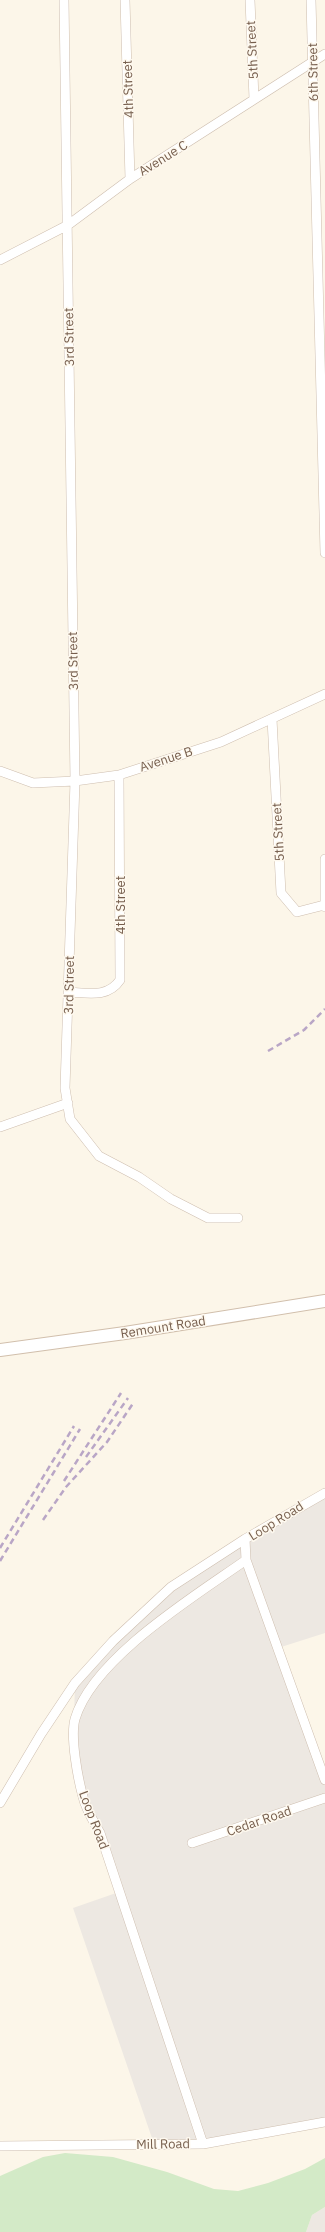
<svg xmlns="http://www.w3.org/2000/svg" width="325" height="2232" font-family="'IBM Plex Sans',sans-serif">
  <style>
    .industrial { fill: #ede8e2 }
    .green { fill: #d3eac7 }
    .lines { fill: none; stroke-linecap: round; stroke-linejoin: round }
    .minor-casing { stroke: #cebeaf; stroke-width: 10 }
    .secondary-casing { stroke: #d1bfac; stroke-width: 14 }
    .minor { stroke: #fff; stroke-width: 9 }
    .secondary { stroke: #fff; stroke-width: 12 }
    .rail { stroke: #b9a6c6; stroke-width: 2.5; stroke-dasharray: 6 4; stroke-linecap: butt }
    .labels { text-anchor: middle; dominant-baseline: central; stroke-width: 3; stroke-linejoin: round; paint-order: stroke }
    .street-label { font-size: 13px; fill: #765e4d; stroke: #fef9ef }
  </style>
  <rect width="100%" height="100%" fill="#fcf6e9"/>
  <path class="industrial" d="M325,1493v140l-47,15 47,132v342l-122,22h-49l-81,-236 46,-16 -36,-93 -9,-79 1,-37 96,-96z
    M325,2207v25h-19l6,-17z"/>
  <path class="green" d="M65,2153l48,4 54,15 47,17 24,2 30,-8 37,-14 20,-11v49l-13,8 -6,17h-306v-56l43,-19z"/>
  <g class="lines">
    <defs>
      <path id="minor" d="M64,0l11,781 -10,307 5,31 29,37 40,21 32,22 37,19h30
        M125,0l5,179
        M250,0l4,99
        M311,0l14,553
        M0,260l68,-35 62,-46 195,-125
        M272,719l9,174 16,19 27,-7
        M0,771l33,12 42,-2 44,-6 102,-33 104,-48
        M325,859v48
        M69,992c19,1 39,6 51,-12l-1,-205
        M0,1127l68,-24
        M246,1560l79,220
        M0,1803l41,-69 34,-51 38,-42 58,-54 74,-48
        M192,1843l133,-45
        M203,2144l-103,-311c-6,-11 -14,-23 -17,-36 -5,-18 -13,-60 -8,-78 18,-61 120,-123 171,-159l-1,-21 80,-46
        M0,2146l203,-2 122,-22"/>
      <path id="secondary" d="M0,1350l125,-17 200,-32"/>
    </defs>
    <use href="#minor" class="minor-casing"/>
    <use href="#secondary" class="secondary-casing"/>
    <use href="#minor" class="minor"/>
    <use href="#secondary" class="secondary"/>
    <path class="rail" d="M268,1051l36,-21 21,-21
      M86,1457l42,-59
      M64,1481l57,-88
      M43,1520l23,-33 41,-45 27,-40
      M0,1548l74,-122
      M0,1561l80,-132"/>
  </g>
  <g class="labels">
    <g class="street-label">
      <text transform="translate(252 50) rotate(-93)">5th Street</text>
      <text transform="translate(313 72) rotate(-91)">6th Street</text>
      <text transform="translate(128 89) rotate(-92)">4th Street</text>
      <text transform="translate(163 158) rotate(-32)">Avenue C</text>
      <text transform="translate(69 337) rotate(-91)">3rd Street</text>
      <text transform="translate(73 661) rotate(-91)">3rd Street</text>
      <text transform="translate(166 759) rotate(-18)">Avenue B</text>
      <text transform="translate(278 832) rotate(-93)">5th Street</text>
      <text transform="translate(120 905) rotate(-90)">4th Street</text>
      <text transform="translate(69 985) rotate(-89)">3rd Street</text>
      <text transform="translate(163 1327) rotate(-9)">Remount Road</text>
      <text transform="translate(276 1521) rotate(-32)">Loop Road</text>
      <text transform="translate(94 1820) rotate(69)">Loop Road</text>
      <text transform="translate(259 1821) rotate(-19)">Cedar Road</text>
      <text transform="translate(163 2144) rotate(-1)">Mill Road</text>
    </g>
  </g>
</svg>
